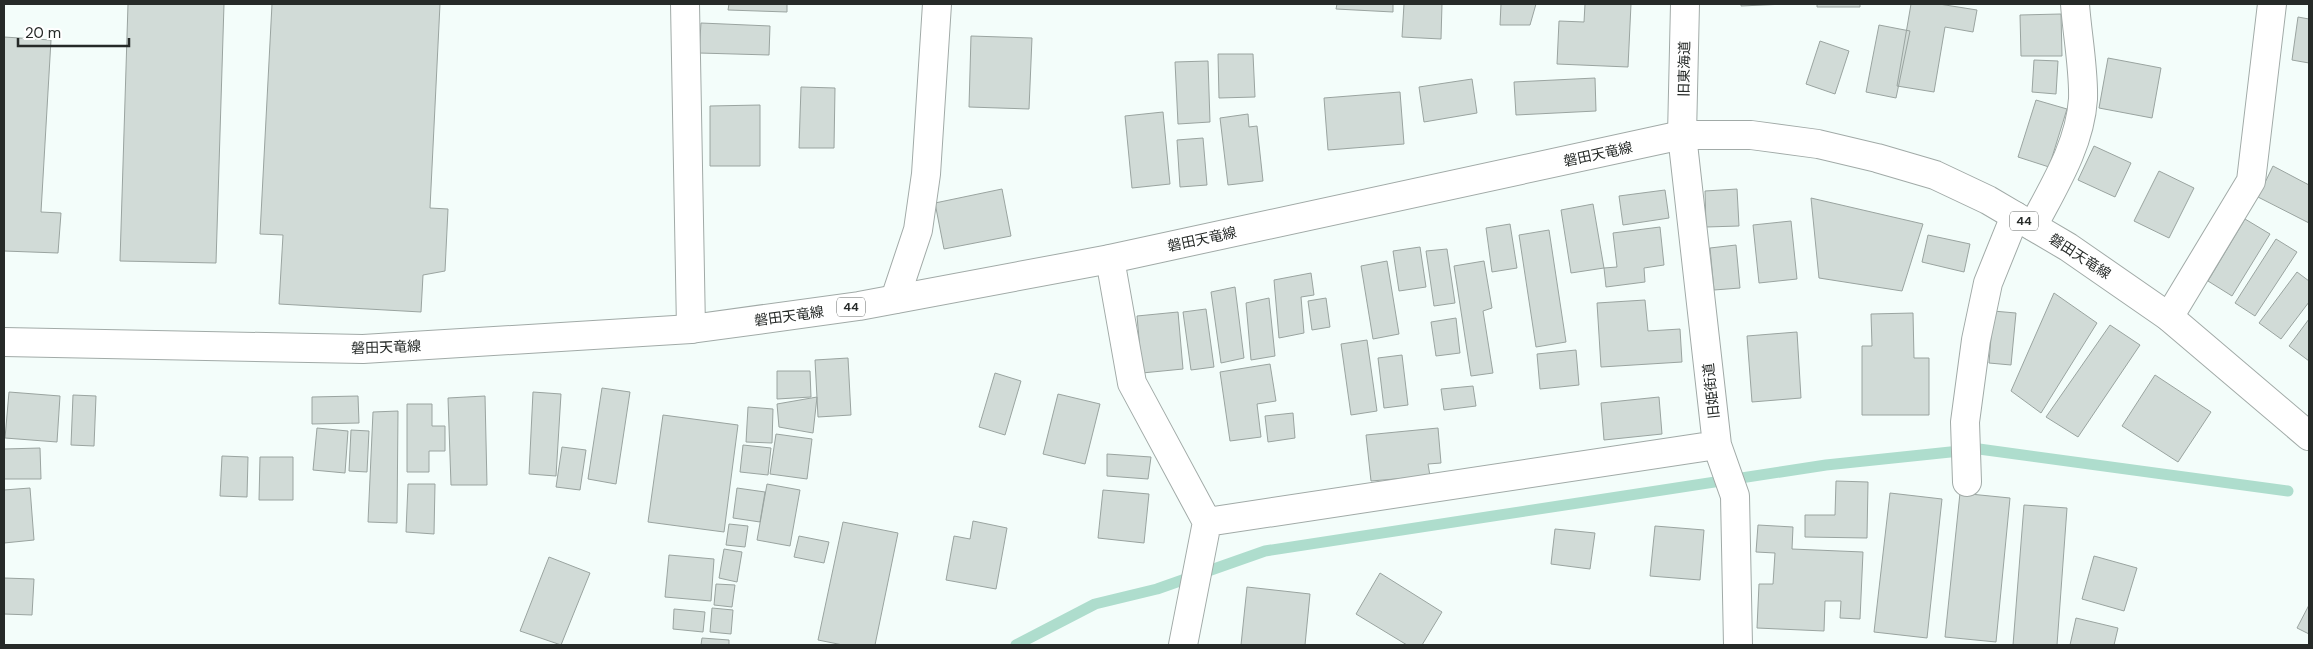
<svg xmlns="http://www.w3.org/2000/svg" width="2313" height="649" font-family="'DM Sans','Noto Sans JP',sans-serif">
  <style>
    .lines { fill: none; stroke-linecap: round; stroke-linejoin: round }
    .stream { stroke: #aeddcd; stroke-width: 11 }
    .building { fill: #d1dbd7; stroke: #9aa4a0 }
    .minor-casing { stroke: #a1aaa7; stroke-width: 30 }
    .major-casing { stroke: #a1aaa7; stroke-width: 30 }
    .minor { stroke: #fff; stroke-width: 28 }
    .major { stroke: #fff; stroke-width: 28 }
    .labels { text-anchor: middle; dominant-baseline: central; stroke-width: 4; stroke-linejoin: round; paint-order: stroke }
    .shield { fill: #fff; stroke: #676a68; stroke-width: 1 }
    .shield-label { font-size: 12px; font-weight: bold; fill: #262a28 }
    .street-label { font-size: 14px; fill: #262a28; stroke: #fff }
  </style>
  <rect width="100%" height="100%" fill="#f3fdfa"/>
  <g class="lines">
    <path class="stream" d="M1016,645l79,-41 62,-15 108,-38 561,-86 153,-16 309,42"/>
  </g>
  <path class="building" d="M128,4h96l-8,259 -96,-2z
    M272,4h168l-10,204 18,1 -3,62 -22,4 -2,37 -142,-8 4,-69 -23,-1z
    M729,4h58v8l-59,-2z
    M1337,4h56v8l-57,-3z
    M1404,4h38l-1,35 -39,-2z
    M1501,4h35l-6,21h-30z
    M1585,4h46l-3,63 -71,-3 2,-43 25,1z
    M1741,4h45l-45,2z
    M1817,4h43v3h-43z
    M1911,4h28l38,6 -4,22 -28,-5 -11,65 -37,-6z
    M2061,14l1,42h-41l-1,-41z
    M2298,17l11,2v44l-17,-3z
    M701,23l69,3 -1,29 -70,-2z
    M1879,25l31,6 -14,67 -30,-6z
    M971,36l61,2 -3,71 -60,-2z
    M4,37l47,3 -10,172 20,1 -3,40 -54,-2z
    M1820,41l29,10 -14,43 -29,-10z
    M1218,54h35l2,43 -36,1z
    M2108,58l53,10 -9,50 -53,-10z
    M2034,60l24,1 -2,33 -24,-2z
    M1208,61l2,61 -32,2 -3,-62z
    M1595,78l1,33 -80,4 -2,-33z
    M1472,79l5,34 -53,9 -5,-35z
    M801,87l34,1 -1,60h-35z
    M1400,92l4,52 -76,6 -4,-52z
    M2036,100l31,9 -18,58 -31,-10z
    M760,105v61h-50v-60z
    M1163,112l7,72 -38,4 -7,-72z
    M1248,114l1,13 8,-1 6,55 -35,4 -8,-67z
    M1203,138l4,47 -27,2 -3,-47z
    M2094,146l37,17 -16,34 -37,-17z
    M2273,166l36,19v38l-51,-26z
    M2159,171l35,17 -25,50 -35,-17z
    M1002,189l9,47 -67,13 -9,-46z
    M1737,189l2,37 -33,1 -1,-36z
    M1665,190l4,28 -46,7 -4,-29z
    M1811,198l112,26 -21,67 -83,-13z
    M1593,204l11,64 -33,5 -10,-63z
    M2245,219l25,15 -38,62 -24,-15z
    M1791,221l6,58 -38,4 -6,-58z
    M1510,224l7,44 -25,4 -6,-44z
    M1660,227l4,38 -20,3 1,14 -39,5 -2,-19 13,-1 -4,-34z
    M1549,230l17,112 -30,5 -17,-112z
    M1928,235l42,9 -6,28 -42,-10z
    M2276,239l21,13 -42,64 -20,-13z
    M1736,245l4,43 -26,2 -4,-42z
    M1420,247l6,40 -27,4 -6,-40z
    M1447,249l8,54 -21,3 -8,-55z
    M1387,261l12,73 -26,5 -12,-73z
    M1484,261l8,47 -9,3 10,62 -22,3 -17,-110z
    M2297,272l12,9v21l-28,37 -22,-16z
    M1311,273l3,22 -13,2 3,36 -25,5 -5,-58z
    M1235,287l9,71 -23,5 -10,-71z
    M2054,293l43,30 -56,90 -30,-22z
    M1269,298l6,58 -24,4 -5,-57z
    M1326,298l4,29 -18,3 -4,-29z
    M1645,300l3,31 32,-2 2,33 -81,5 -4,-64z
    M1206,309l8,58 -23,3 -8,-58z
    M1993,311l23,2 -5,52 -22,-2z
    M1178,312l5,57 -41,4 -5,-57z
    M1913,313l1,45h15v57h-67v-69h10l-1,-32z
    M1456,318l4,35 -24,3 -5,-34z
    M2309,319v42l-20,-15z
    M2110,325l30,20 -62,92 -32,-20z
    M1797,332l4,66 -49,4 -5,-66z
    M1367,340l10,71 -26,4 -10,-71z
    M1576,350l3,35 -39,4 -3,-35z
    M1402,355l6,50 -24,3 -6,-50z
    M848,358l3,57 -33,2 -3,-57z
    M1270,364l6,37 -19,3 4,33 -31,4 -10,-69z
    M777,371h33l1,26 -34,2z
    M995,373l26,8 -16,54 -26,-8z
    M2155,375l56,37 -33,50 -56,-36z
    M1473,386l3,20 -32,4 -3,-21z
    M602,388l28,4 -14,92 -28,-5z
    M9,392l51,4 -3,46 -52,-4z
    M533,392l28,2 -5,82 -27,-2z
    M1058,394l42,10 -15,60 -42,-10z
    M73,395l23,1 -2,50 -23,-1z
    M358,396l1,27 -47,1v-27z
    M485,396l2,89h-36l-3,-87z
    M817,397l-4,36 -34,-6 -2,-23z
    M1659,397l3,37 -58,6 -3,-37z
    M407,404h25v22h13v25h-16v21h-22z
    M748,407l25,2 -1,34 -26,-1z
    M398,411l-1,112 -29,-1 5,-110z
    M1293,413l2,25 -27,4 -3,-26z
    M663,415l75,10 -14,107 -76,-10z
    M317,428l31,3 -3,42 -32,-3z
    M1438,428l3,35 -13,1 2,12 -59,5 -5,-46z
    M351,430l18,1 -2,41 -18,-1z
    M776,434l36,5 -5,40 -37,-5z
    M743,445l28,3 -3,27 -28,-3z
    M562,447l24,3 -6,40 -24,-3z
    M40,448l1,31h-37v-30z
    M1107,454l44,3 -3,22 -41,-3z
    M222,456l26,1 -1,40 -27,-1z
    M260,457h33v43h-34z
    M1836,481l32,1 -1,56 -62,-1v-22h30z
    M408,484h27l-1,50 -28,-2z
    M767,484l33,6 -10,56 -33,-6z
    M30,488l4,52 -30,3v-53z
    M737,488l28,4 -5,30 -27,-4z
    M1103,490l46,4 -5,49 -46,-5z
    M1890,493l52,6 -15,139 -53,-6z
    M1960,493l50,5 -14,144 -51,-5z
    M2024,505l43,3 -10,137h-44z
    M973,521l34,7 -11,61 -50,-9 8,-44 16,3z
    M843,522l55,11 -23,112h-32l-25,-5z
    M729,524l19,2 -3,21 -19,-2z
    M1758,525l35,2 -1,22 71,3 -3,67 -20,-1 1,-17h-16l-1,30 -67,-3 2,-44h14l2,-31 -19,-1z
    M1655,526l49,4 -4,50 -50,-4z
    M1555,529l40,4 -5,36 -39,-5z
    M799,536l30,6 -5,21 -30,-6z
    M724,549l18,3 -5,30 -18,-4z
    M669,555l45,4 -3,42 -46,-4z
    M2094,556l43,12 -13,43 -42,-12z
    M549,557l41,16 -29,72 -41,-14z
    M1380,573l62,39 -20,33h-15l-51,-31z
    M4,578l30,1 -2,36 -28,-1z
    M716,584l19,1 -3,22 -18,-2z
    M1247,587l63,7 -5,51h-64z
    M2309,605v29l-12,-6z
    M712,608l21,2 -2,24 -21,-2z
    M674,609l31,3 -2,20 -30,-3z
    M2076,618l42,10 -4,17h-44z
    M702,638l27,2v5h-28z"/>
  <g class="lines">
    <defs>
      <path id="minor" d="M685,4l6,325
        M1685,4l-3,131 35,310 18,51 3,149
        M2033,226c21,-40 47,-81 50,-127 1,-29 -6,-66 -8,-95
        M1110,259l22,124 75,139 -24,123
        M895,299l23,-69 8,-56 11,-170
        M2169,317l82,-136 21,-177
        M1967,482l-2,-60 11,-82 12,-57 27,-67
        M1207,522l510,-77"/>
      <path id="major" d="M4,342l359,7 328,-20 168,-23 251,-47 572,-124h69l67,9 59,14 58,17 53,25 80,47 101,70 140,119"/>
    </defs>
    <use href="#minor" class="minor-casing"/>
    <use href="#major" class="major-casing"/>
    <use href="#minor" class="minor"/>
    <use href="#major" class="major"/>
  </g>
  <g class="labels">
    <g class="shield">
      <rect x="2010" y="211.5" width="28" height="19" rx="4"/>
      <rect x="837" y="297.5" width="28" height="19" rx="4"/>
    </g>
    <g class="shield-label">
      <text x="2024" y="221">44</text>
      <text x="851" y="307">44</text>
    </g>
    <g class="street-label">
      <text transform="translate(1684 69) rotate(-89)">旧東海道</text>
      <text transform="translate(1598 154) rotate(-12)">磐田天竜線</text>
      <text transform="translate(1202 239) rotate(-12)">磐田天竜線</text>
      <text transform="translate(2080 256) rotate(33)">磐田天竜線</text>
      <text transform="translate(789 316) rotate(-8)">磐田天竜線</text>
      <text transform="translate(386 347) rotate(-2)">磐田天竜線</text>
      <text transform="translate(1711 391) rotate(-96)">旧姫街道</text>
    </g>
  </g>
  <rect width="2313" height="649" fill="none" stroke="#262a28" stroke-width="10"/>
  <path d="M18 38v8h111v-8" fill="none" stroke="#262a28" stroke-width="2.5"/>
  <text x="25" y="38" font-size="15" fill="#262a28" stroke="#ffffff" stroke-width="4" paint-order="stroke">20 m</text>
</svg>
